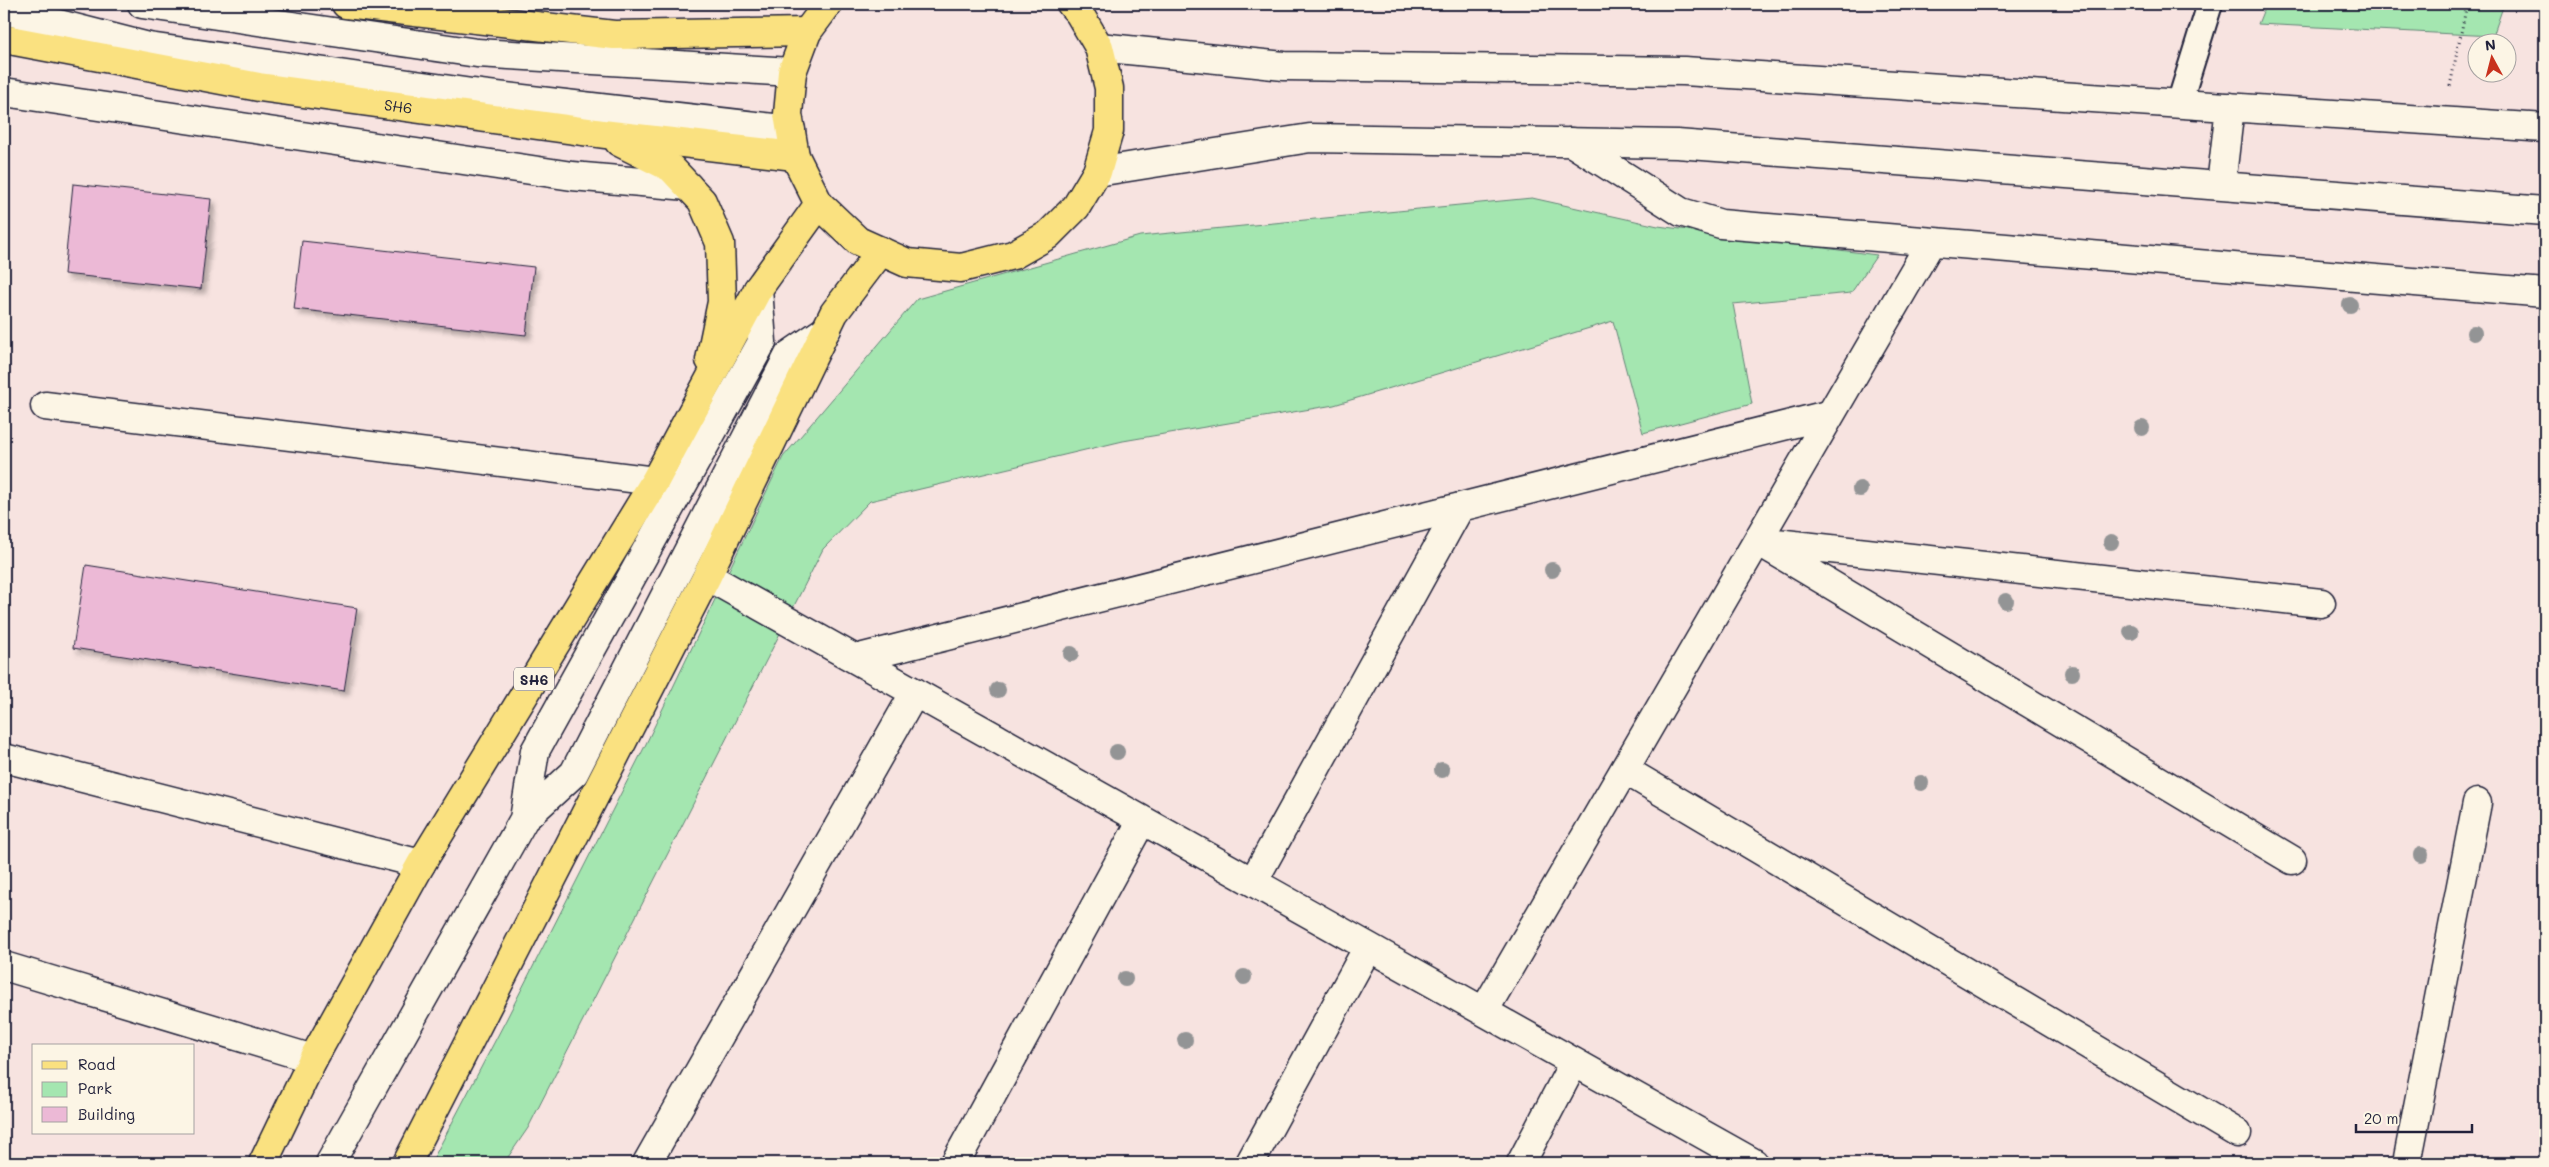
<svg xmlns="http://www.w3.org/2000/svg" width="2549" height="1167" font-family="Mali,sans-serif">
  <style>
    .green { fill: #a4e6b0; stroke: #638476 }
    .building { fill: #ecb9d6; stroke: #22223b; filter: url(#shadow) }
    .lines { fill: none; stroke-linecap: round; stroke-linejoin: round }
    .lane-casing { stroke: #22223b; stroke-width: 28 }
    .street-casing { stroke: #22223b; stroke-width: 31 }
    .secondary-casing { stroke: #22223b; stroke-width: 31 }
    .primary-casing { stroke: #22223b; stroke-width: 31 }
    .path { stroke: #22223b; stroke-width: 3; stroke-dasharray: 1 4; stroke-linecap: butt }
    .lane { stroke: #fcf5e5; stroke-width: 24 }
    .street { stroke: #fcf5e5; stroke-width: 28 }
    .secondary { stroke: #fcf5e5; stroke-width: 28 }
    .primary { stroke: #fae180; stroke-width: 28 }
    .tree { fill: #939495 }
    .labels { text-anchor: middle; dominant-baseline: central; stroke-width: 4.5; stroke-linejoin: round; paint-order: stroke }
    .shield { fill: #fcf5e5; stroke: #63616e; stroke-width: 1 }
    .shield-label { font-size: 14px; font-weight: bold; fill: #22223b }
    .street-label { font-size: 15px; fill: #22223b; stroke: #fcf5e5 }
  </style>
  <defs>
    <filter id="shadow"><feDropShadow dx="4.5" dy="4.5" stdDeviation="2.5" flood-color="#0004"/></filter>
  </defs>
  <rect width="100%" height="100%" fill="#f7e3e0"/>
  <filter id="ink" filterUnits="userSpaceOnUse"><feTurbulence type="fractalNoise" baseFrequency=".02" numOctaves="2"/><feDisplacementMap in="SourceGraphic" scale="10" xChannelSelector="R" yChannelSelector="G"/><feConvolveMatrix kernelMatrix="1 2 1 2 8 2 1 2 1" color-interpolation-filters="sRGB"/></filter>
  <g filter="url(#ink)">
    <path class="green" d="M2266,4h238l-11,32 -235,-12z
      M1532,198l126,28 219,29 -26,38 -118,11 19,100 -109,29 -30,-112 -279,84 -211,36 -253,60 -47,48 -295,579 -24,35h-73l75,-143 138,-272 139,-291 134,-158 223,-63z"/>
    <path class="building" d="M73,184l138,15 -10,90 -137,-15z
      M302,241l232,26 -8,68 -232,-26z
      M86,565l271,43 -13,83 -271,-43z"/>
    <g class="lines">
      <defs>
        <path id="lane" d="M2179,104l31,-100"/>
        <path id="street" d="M4,92l568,84 116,10
          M1571,142l110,70 40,12 824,69
          M45,406l610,75
          M1758,541l534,319
          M1767,542l554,61
          M707,576l1047,587
          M855,659l976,-245
          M4,758l417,106
          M1625,770l612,363
          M1253,882l207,-375
          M4,966l309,93
          M1484,1011l447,-769
          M647,1163l268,-471
          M955,1163l187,-343
          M1250,1163l118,-216
          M1521,1163l53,-101
          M2407,1163l70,-360"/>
        <path id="secondary" d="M142,4l335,49 315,19
          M4,10l145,37 323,46 319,37
          M1099,47l185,19 400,5 861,57
          M1097,172l213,-34 367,6 868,67
          M2221,185l9,-78
          M524,819l11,-68 227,-409 -4,-53
          M330,1163l194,-344 50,-46 215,-418 38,-26"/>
        <g id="primary">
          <path d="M346,4l268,31 193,-3"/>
          <path d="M828,4l-21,28 -15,40 -4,42 7,42 24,48 39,37 49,22 54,5 52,-13 35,-20 28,-28 21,-35 12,-41v-43l-10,-41 -20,-34 -8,-9"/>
          <path id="s1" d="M4,39l255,48 345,47 191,22"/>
          <path d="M619,142l52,26 31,33 18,42 2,59 -12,58"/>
          <path d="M263,1163l50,-104 108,-195 234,-383 103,-192 61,-85"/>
          <path d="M407,1163l300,-587 127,-263 47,-62"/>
        </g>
      </defs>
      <use href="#lane" class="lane-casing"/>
      <use href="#street" class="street-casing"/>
      <use href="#secondary" class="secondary-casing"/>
      <use href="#primary" class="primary-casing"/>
      <path class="path" d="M2450,86l17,-82"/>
      <use href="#lane" class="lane"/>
      <use href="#street" class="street"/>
      <use href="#secondary" class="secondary"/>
      <use href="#primary" class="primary"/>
    </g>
    <g class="tree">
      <circle cx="2350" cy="305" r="8"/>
      <circle cx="2474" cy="333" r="8"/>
      <circle cx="2142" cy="428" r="8"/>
      <circle cx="1860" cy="489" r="8"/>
      <circle cx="2111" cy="542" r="8"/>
      <circle cx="1552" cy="570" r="8"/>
      <circle cx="2006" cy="601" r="8"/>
      <circle cx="2131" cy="632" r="8"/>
      <circle cx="1071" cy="654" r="8"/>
      <circle cx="2072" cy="673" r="8"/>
      <circle cx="998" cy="690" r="8"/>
      <circle cx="1117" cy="752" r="8"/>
      <circle cx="1442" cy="770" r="8"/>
      <circle cx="1921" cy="783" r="8"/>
      <circle cx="2421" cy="855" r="8"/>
      <circle cx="1244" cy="977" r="8"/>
      <circle cx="1125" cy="979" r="8"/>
      <circle cx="1185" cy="1040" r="8"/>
    </g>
  </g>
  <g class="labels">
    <rect class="shield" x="514" y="667.5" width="40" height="23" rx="4"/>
    <g class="shield-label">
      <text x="534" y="679">SH6</text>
    </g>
    <g class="street-label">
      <text stroke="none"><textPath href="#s1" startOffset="400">SH6</textPath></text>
    </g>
  </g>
  <rect width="2549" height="1167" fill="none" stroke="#fcf5e5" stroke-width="20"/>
  <rect x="10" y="10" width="2529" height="1147" fill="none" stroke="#22223b" stroke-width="2" filter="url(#ink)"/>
  <rect x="32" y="1044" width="162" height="90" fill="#fcf5e5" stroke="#a5a1a1"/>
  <rect x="42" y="1061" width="25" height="8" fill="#fae180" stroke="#a5a1a1"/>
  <text x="78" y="1070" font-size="15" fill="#22223b">Road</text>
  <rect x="42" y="1082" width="25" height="15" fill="#a4e6b0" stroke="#a5a1a1"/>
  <text x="78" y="1094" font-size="15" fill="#22223b">Park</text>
  <rect x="42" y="1107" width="25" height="15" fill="#ecb9d6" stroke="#a5a1a1"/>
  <text x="78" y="1120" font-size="15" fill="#22223b">Building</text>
  <g transform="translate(2492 58) rotate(353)"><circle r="24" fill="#fcf5e5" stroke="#a5a1a1"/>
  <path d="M0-4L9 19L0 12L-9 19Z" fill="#c8321e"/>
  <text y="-8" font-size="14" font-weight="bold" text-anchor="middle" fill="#22223b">N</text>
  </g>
  <path d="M2356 1124v8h116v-8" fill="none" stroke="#22223b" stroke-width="2.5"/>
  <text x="2364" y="1124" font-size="15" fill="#22223b" stroke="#fcf5e5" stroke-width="4" paint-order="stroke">20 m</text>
</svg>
